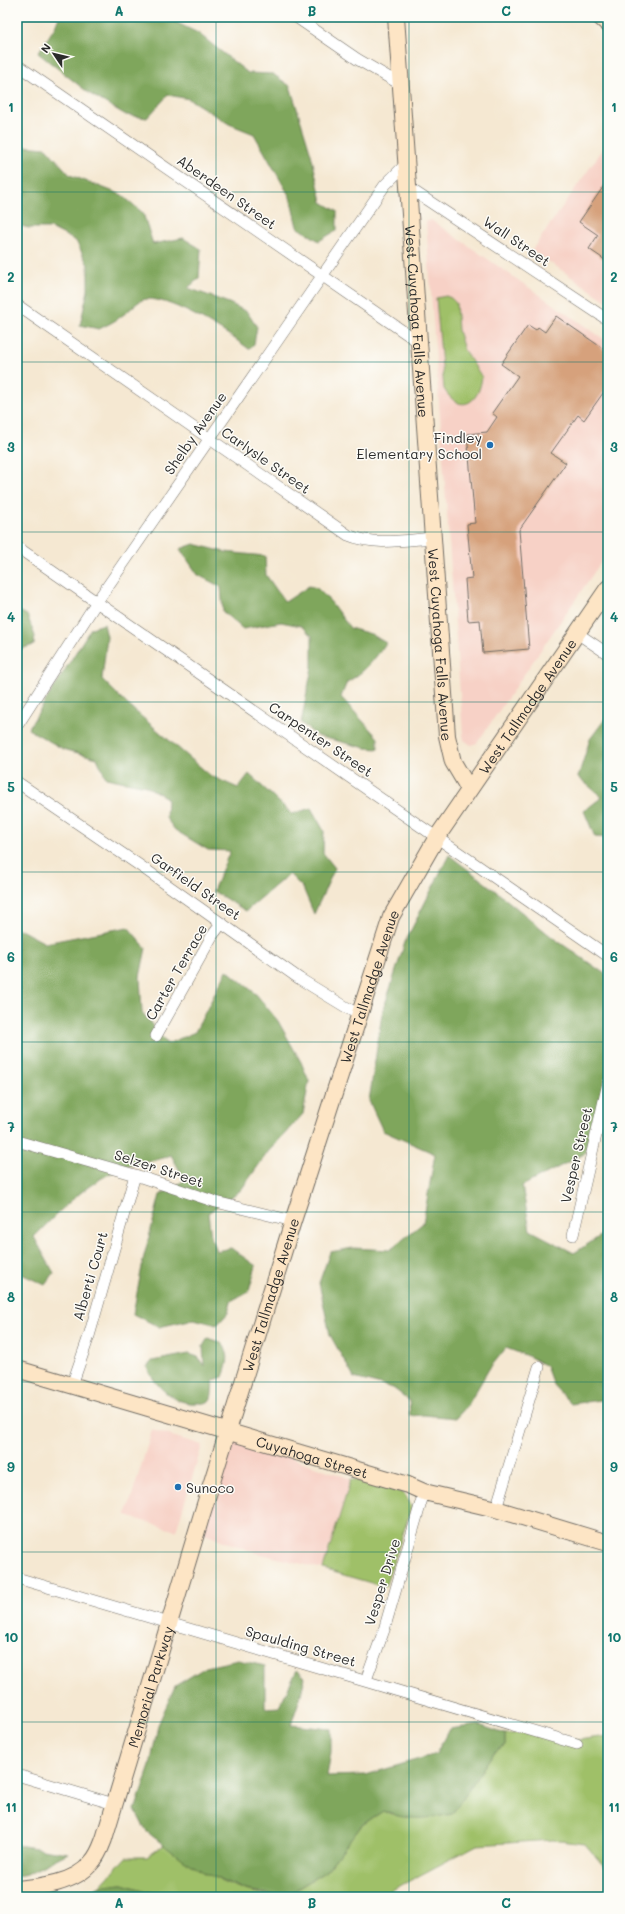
<svg xmlns="http://www.w3.org/2000/svg" width="625" height="1914" font-family="Mali,sans-serif">
  <style>
    .built { fill: #f7d1c6 }
    .green { fill: #9fc068; stroke: #65764a }
    .forest { fill: #7fa65c; stroke: #556844 }
    .building { fill: #d6a17c }
    .lines { fill: none; stroke-linecap: round; stroke-linejoin: round }
    .street-casing { stroke: #726d65; stroke-width: 12 }
    .secondary-casing { stroke: #726d65; stroke-width: 18 }
    .street { stroke: #fff; stroke-width: 11 }
    .secondary { stroke: #fde5c5; stroke-width: 16 }
    .grid { fill: none; stroke: #0f766e; stroke-width: 1; stroke-opacity: 0.55 }
    .poi-dot { fill: #1f6fb2; stroke: #fdfcf7; stroke-width: 1.5 }
    .labels { text-anchor: middle; dominant-baseline: central; stroke-width: 3; stroke-linejoin: round; paint-order: stroke }
    .street-label { font-size: 14px; fill: #2b2b2b; stroke: #fdfcf7 }
    .poi-label { font-size: 14px; fill: #2b2b2b; stroke: #fdfcf7; text-anchor: end }
    .neatline { fill: none; stroke: #0f766e; stroke-width: 1.5 }
    .grid-label { font-size: 13px; text-anchor: middle; font-weight: bold; fill: #0f766e }
  </style>
  <rect width="100%" height="100%" fill="#fdfcf7"/>
  <filter id="ink" filterUnits="userSpaceOnUse"><feTurbulence type="fractalNoise" baseFrequency=".025" numOctaves="2"/><feDisplacementMap in="SourceGraphic" scale="8" xChannelSelector="R" yChannelSelector="G"/><feConvolveMatrix kernelMatrix="1 2 1 2 8 2 1 2 1" color-interpolation-filters="sRGB"/></filter>
  <filter id="wash" filterUnits="userSpaceOnUse"><feTurbulence type="fractalNoise" baseFrequency=".012" numOctaves="4" result="noise"/><feDisplacementMap in="SourceGraphic" scale="16" xChannelSelector="R" yChannelSelector="G"/><feGaussianBlur stdDeviation="0.9" result="paint"/><feColorMatrix in="noise" values="0 0 0 0 0 0 0 0 0 0 0 0 0 0 0 0 0 1.4 0 .05"/><feComposite in="paint" operator="in"/></filter>
  <g filter="url(#wash)">
    <rect width="100%" height="100%" fill="#f5e8d2"/>
    <path class="built" d="M608,142v160l-76,-52z
      M431,220l177,122v210l-131,191 -6,2 -7,-5 -1,-5 -36,-499 -1,-14z
      M152,1430l50,15 -26,86 -50,-15z
      M229,1436l122,43 -28,90 -66,-16 -58,-21z"/>
    <path class="green" d="M446,296l5,2 5,5 2,27 6,20 18,27c-3,27 -22,38 -38,12l-8,-91z
      M351,1479l53,14 8,14 -27,80 -62,-18z
      M523,1733l55,7 30,-4v135l-23,-27 -32,-4 -76,5 -98,52h-95l42,-26 36,-46 21,-14 8,4 61,-1 42,-62 11,-7v-11z
      M164,1845c24,19 51,35 81,45 11,4 24,5 36,7h-117l-41,-13 -23,2 26,-29h21z"/>
    <path class="forest" d="M59,17h110l6,5 23,11 50,40 25,1 17,12 21,68 11,48 15,9v19l-18,11 -22,-14 -7,-30 -36,-63 -25,-10 -40,-25 -21,-4 -21,23 -21,-3 -36,-21 -52,-41 17,-26z
      M22,146l24,2 24,27 52,20 21,18 10,31 30,-6 18,11 -2,29 -11,10 41,15 18,9 10,15 -3,17 -5,5c-18,-14 -85,-57 -107,-49 -6,3 -13,11 -19,15 -7,6 -16,10 -24,14l-19,-4 8,-35v-25l-12,-24 -25,-13h-22l-12,-3v-78z
      M194,544l31,8 40,4 1,19 19,27 24,-16 8,2 13,13 20,27 21,6 15,9c-11,16 -22,30 -39,39l-6,15 37,41v11l-12,-1 -49,-12 -16,-13 11,-56v-31l-11,-10 -20,-4 -38,7 -20,-17 -2,-25 -23,-12 -18,-26z
      M17,610l10,5 8,21 -1,9 -17,5z
      M104,624l3,13 -5,42 26,26 83,71 27,12 11,-14 43,40 19,-6 13,23 -1,22 12,15 -21,46 -11,-26 -14,-14 -43,37 -33,-20 17,-40 -22,-1 -33,-20 -9,-12 1,-20 -21,-12 -40,-8 -9,-20 -34,-9 -35,-20 63,-101z
      M608,715v123l-13,-1 -11,-26 18,-14 -24,-20 12,-38z
      M449,855l48,37 55,45 56,39v134l-24,44 -62,32 8,44 44,23 34,-22v164l-8,5 -29,4 -18,-19 -7,-19 -16,-9 -24,-9 -17,21 -21,36 -12,13 -33,-3 -13,1 -1,-16 -16,-12 -39,-10 -24,-43 -11,-52 11,-31 23,-4 37,2 33,-27 12,-69 -52,-23 -14,-30 13,-87 23,-72z
      M128,927l18,21 -6,29 2,35 25,32 28,-12 32,-62 29,24 22,27 23,41 8,19 -6,33 -35,38 -27,38 -33,23 3,24 5,14 15,-3 25,18 -7,25 -18,10 -3,12 -11,12 -23,-6 -35,8 -26,-13 11,-58 16,-61 25,-15 -14,-25c-14,6 -28,7 -42,11 -39,12 -67,43 -95,71l20,36 -9,12 -28,-13v-344l28,15z
      M208,1338c4,2 10,3 13,5 11,9 6,24 2,34l-9,3c-3,7 0,16 -5,21 -3,3 -8,2 -12,2 -22,2 -42,-16 -50,-36l5,-6 37,-7 9,3 6,9 -1,-20z
      M238,1660l27,6v42l14,-1 18,-37 8,7 -5,21 -9,27 40,4v23l-4,24 39,-1 70,-21 13,-25 30,-4 26,9v11l-11,7 -42,62c-24,5 -46,7 -69,-3l-21,14 -36,46 -42,26 -38,-7 -41,-17 -26,-16 -33,-26 -11,-21 15,-44 8,-41 17,-39 31,-19z
      M17,1845l51,8 -41,21 -10,2z
      M123,1884l41,12 -88,1 24,-11z"/>
    <g id="blocks">
      <path class="building" d="M608,180v82l-19,-13 9,-14 -19,-13z
        M556,316l52,36v34l-24,34 -6,-5 -27,38 15,10 -47,67 10,119 -46,4 -3,-33 -12,1 -3,-42 7,-1 -5,-54 8,-1 -8,-89 20,-2 10,-15 -5,-4 26,-37 -17,-12 27,-39 8,5 2,-3 7,5z"/>
    </g>
  </g>
  <g filter="url(#ink)">
    <use href="#blocks" fill-opacity="0" stroke="#726d65" stroke-width="1"/>
    <g class="lines">
      <defs>
        <path id="street" d="M296,17l61,42 43,25
          M17,65l403,278
          M409,188l199,132
          M17,305l331,230c26,11 57,5 85,3
          M17,547l591,409
          M577,633l31,21
          M17,726l79,-123 289,-418 21,-21
          M17,782l122,83 161,114 59,36
          M156,1036l56,-100 10,-13
          M17,1141l118,34 81,27 77,19
          M573,1235l35,-152
          M72,1385l17,-49 46,-161
          M496,1509l43,-142
          M17,1578l560,166
          M366,1680l18,-50 40,-138
          M17,1775l97,29"/>
        <g id="secondary">
          <path id="s1" d="M396,17l51,719 6,26 16,27"/>
          <path d="M600,17l8,7"/>
          <path id="s2" d="M17,1369l391,116 16,7 72,17 112,34"/>
          <path id="s3" d="M17,1889c24,-2 58,-6 74,-26 7,-7 10,-16 13,-24l98,-325 91,-293 98,-304 46,-80 171,-249"/>
        </g>
      </defs>
      <use href="#street" class="street-casing"/>
      <use href="#secondary" class="secondary-casing"/>
      <use href="#street" class="street"/>
      <use href="#secondary" class="secondary"/>
    </g>
  </g>
  <path class="grid" d="M216,17v1880M409,17v1880M17,192h591M17,362h591M17,532h591M17,702h591M17,872h591M17,1042h591M17,1212h591M17,1382h591M17,1552h591M17,1722h591"/>
  <g class="poi-dot">
    <circle cx="490" cy="445" r="4"/>
    <circle cx="178" cy="1487" r="4"/>
  </g>
  <g class="labels">
    <g class="street-label">
      <text transform="translate(227 192) rotate(35)">Aberdeen Street</text>
      <text transform="translate(517 241) rotate(34)">Wall Street</text>
      <text stroke="none"><textPath href="#s1" startOffset="305">West Cuyahoga Falls Avenue</textPath></text>
      <text transform="translate(195 433) rotate(-55)">Shelby Avenue</text>
      <text transform="translate(266 460) rotate(35)">Carlysle Street</text>
      <text stroke="none"><textPath href="#s1" startOffset="629">West Cuyahoga Falls Avenue</textPath></text>
      <text stroke="none"><textPath href="#s3" startOffset="1325">West Tallmadge Avenue</textPath></text>
      <text transform="translate(321 739) rotate(34)">Carpenter Street</text>
      <text transform="translate(196 886) rotate(35)">Garfield Street</text>
      <text transform="translate(176 972) rotate(-60)">Carter Terrace</text>
      <text stroke="none"><textPath href="#s3" startOffset="1001">West Tallmadge Avenue</textPath></text>
      <text transform="translate(576 1155) rotate(-77)">Vesper Street</text>
      <text transform="translate(159 1168) rotate(18)">Selzer Street</text>
      <text transform="translate(90 1276) rotate(-74)">Alberti Court</text>
      <text stroke="none"><textPath href="#s3" startOffset="677">West Tallmadge Avenue</textPath></text>
      <text stroke="none"><textPath href="#s2" startOffset="308">Cuyahoga Street</textPath></text>
      <text transform="translate(382 1582) rotate(-73)">Vesper Drive</text>
      <text transform="translate(301 1646) rotate(16)">Spaulding Street</text>
      <text stroke="none"><textPath href="#s3" startOffset="267">Memorial Parkway</textPath></text>
    </g>
    <g class="poi-label">
      <text x="482" y="437">Findley<tspan x="482" dy="16">Elementary School</tspan></text>
      <text x="186" y="1487" text-anchor="start">Sunoco</text>
    </g>
  </g>
  <rect width="625" height="1914" fill="none" stroke="#fdfcf7" stroke-width="44"/>
  <g transform="translate(54 54) rotate(305)" stroke="#fdfcf7" stroke-width="3" paint-order="stroke">
  <path d="M0-3L7 15L0 10L-7 15Z" fill="#2b2b2b"/>
  <text y="-6" font-size="11" font-weight="bold" text-anchor="middle" fill="#2b2b2b">N</text>
  </g>
  <rect x="22" y="22" width="581" height="1870" class="neatline"/>
  <g class="grid-label">
    <text x="119" y="16">A</text>
    <text x="312" y="16">B</text>
    <text x="506" y="16">C</text>
    <text x="11" y="112">1</text>
    <text x="614" y="112">1</text>
    <text x="11" y="282">2</text>
    <text x="614" y="282">2</text>
    <text x="11" y="452">3</text>
    <text x="614" y="452">3</text>
    <text x="11" y="622">4</text>
    <text x="614" y="622">4</text>
    <text x="11" y="792">5</text>
    <text x="614" y="792">5</text>
    <text x="11" y="962">6</text>
    <text x="614" y="962">6</text>
    <text x="11" y="1132">7</text>
    <text x="614" y="1132">7</text>
    <text x="11" y="1302">8</text>
    <text x="614" y="1302">8</text>
    <text x="11" y="1472">9</text>
    <text x="614" y="1472">9</text>
    <text x="11" y="1642">10</text>
    <text x="614" y="1642">10</text>
    <text x="11" y="1812">11</text>
    <text x="614" y="1812">11</text>
    <text x="119" y="1908">A</text>
    <text x="312" y="1908">B</text>
    <text x="506" y="1908">C</text>
  </g>
</svg>
